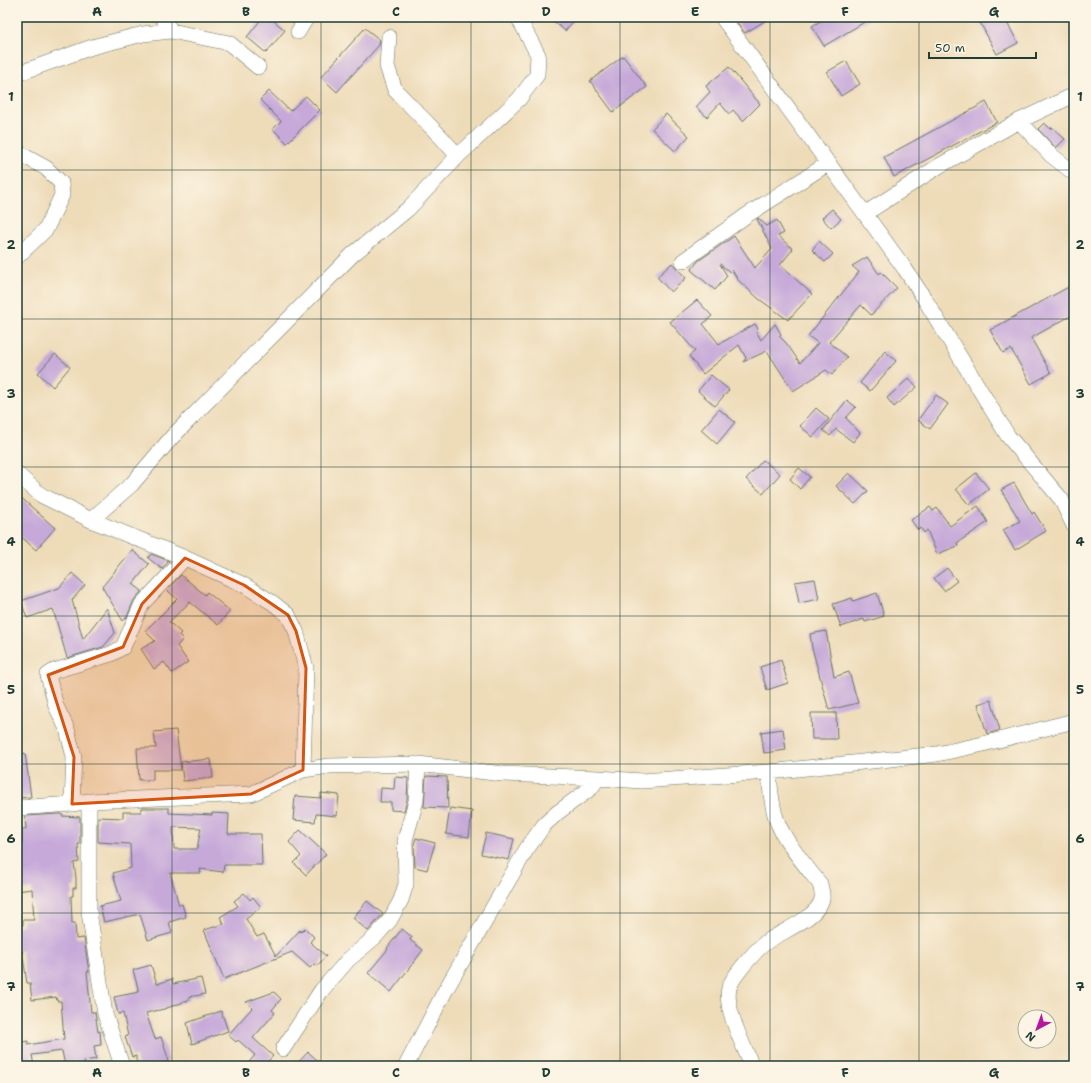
<svg xmlns="http://www.w3.org/2000/svg" width="1091" height="1083" font-family="'Shantell Sans',sans-serif">
  <style>
    .building { fill: #c6a9d9; fill-rule: evenodd }
    .lines { fill: none; stroke-linecap: round; stroke-linejoin: round }
    .minor-casing { stroke: #677563; stroke-width: 16 }
    .minor { stroke: #fff; stroke-width: 15 }
    .marked { fill: #d45610; fill-opacity: 0.2; stroke: #d45610; stroke-width: 3; stroke-linejoin: round }
    .grid { fill: none; stroke: #1f3d34; stroke-width: 1; stroke-opacity: 0.55 }
    .neatline { fill: none; stroke: #1f3d34; stroke-width: 1.5 }
    .grid-label { font-size: 13px; text-anchor: middle; font-weight: bold; fill: #1f3d34 }
  </style>
  <rect width="100%" height="100%" fill="#fcf5e5"/>
  <filter id="ink" filterUnits="userSpaceOnUse"><feTurbulence type="fractalNoise" baseFrequency=".025" numOctaves="2"/><feDisplacementMap in="SourceGraphic" scale="8" xChannelSelector="R" yChannelSelector="G"/><feConvolveMatrix kernelMatrix="1 2 1 2 8 2 1 2 1" color-interpolation-filters="sRGB"/></filter>
  <filter id="wash" filterUnits="userSpaceOnUse"><feTurbulence type="fractalNoise" baseFrequency=".012" numOctaves="4" result="noise"/><feDisplacementMap in="SourceGraphic" scale="16" xChannelSelector="R" yChannelSelector="G"/><feGaussianBlur stdDeviation="0.9" result="paint"/><feColorMatrix in="noise" values="0 0 0 0 0 0 0 0 0 0 0 0 0 0 0 0 0 1.4 0 .05"/><feComposite in="paint" operator="in"/></filter>
  <g filter="url(#wash)">
    <rect width="100%" height="100%" fill="#eedcb9"/>
    <g id="blocks">
      <path class="building" d="M263,17h6l16,13 -19,23 -19,-16z
        M549,17h28l-12,14z
        M733,17h38l-26,16z
        M827,17h46l-49,29 -12,-20z
        M977,17h27l14,26 -21,11z
        M365,28l15,12 -1,5 -42,47 -16,-15z
        M623,56l24,31 -34,25 -23,-31z
        M846,61l14,23 -19,12 -14,-24z
        M729,67l31,37 -17,17 -10,-11 -4,4 -9,-11 -13,14 -11,-10 14,-15 -4,-6z
        M269,91l21,20 16,-15 14,14 -33,33 -14,-14 8,-8 -21,-21z
        M986,102l11,20 -103,55 -10,-20z
        M666,114l23,22 -14,15 -23,-22z
        M1044,123l7,6 1,-2 13,12 -9,9 -18,-19z
        M832,209l9,10 -10,9 -9,-10z
        M758,218l9,8 10,-6 7,13 -6,3 15,13 -13,16 32,29 -24,26 -29,-21 -21,-19 -6,-10 -2,2 -10,-8 7,12 -12,14 -24,-20 7,-9 36,-25 21,32 17,-19 -15,-30z
        M819,241l14,13 -8,8 -13,-12z
        M867,257l12,17 2,-2 16,16 -26,27 -10,-10 -32,37 18,15 -15,18 -6,-5 -33,21 -26,-40 -24,11 3,-4 -7,-13 -36,29 -14,-18 6,-5 -25,-29 27,-22 15,16 -9,8 16,20 36,-20 3,5 -2,2 5,9 14,-16 6,10 -2,2 8,8 13,19 18,-20 -10,-7 51,-64 -7,-6z
        M672,263l14,15 -15,14 -14,-15z
        M1074,284v30l-43,24 20,35 -20,11 -20,-35 -8,4 -13,-23z
        M885,351l11,10 -26,30 -10,-8z
        M55,354l15,13 -17,20 -15,-14z
        M711,375l18,15 -14,16 -17,-15z
        M909,378l8,9 -23,20 -7,-9z
        M936,395l12,9 -18,25 -12,-9z
        M847,400l9,7 -10,11 14,15 -7,9 -17,-13 -6,7 -7,-6z
        M816,408l13,11 -16,18 -13,-11z
        M719,409l16,13 -18,22 -16,-14z
        M763,460l17,14 -17,20 -17,-15z
        M799,468l11,9 -10,12 -10,-10z
        M849,473l19,18 -13,13 -19,-18z
        M976,473l13,16 -20,16 -13,-16z
        M1014,483l18,31 2,-2 12,19 -31,19 -12,-20 17,-9 -19,-31z
        M17,494l38,34 -19,22 -19,-17z
        M978,506l10,16 -31,21 1,3 -21,8 -10,-24 -3,3 -3,-5 -3,2 -7,-10 19,-13 3,4 4,-3 13,18z
        M132,550l17,14 -16,20 9,7 -8,9 -7,17 -4,4 -21,-34z
        M151,554l18,7 -7,8 -14,-11z
        M947,568l10,13 -13,10 -10,-13z
        M72,573l13,12 -13,15 11,39 24,-31 8,25 -12,14 -36,11 -14,-49 -26,9 -6,-17 38,-13z
        M181,575l24,20 2,-3 23,19 -12,14 -28,-23 -21,20 12,11 -2,2 4,4 -6,7 11,16 -16,11 -8,-11 -10,7 -13,-20 14,-8 -10,-10 32,-32 -10,-9z
        M815,579l4,20 -20,4 -4,-21z
        M877,593l7,23 -19,6 -1,-3 -23,8 -8,-23 19,-6 1,3z
        M826,631l8,46 15,-5 9,31 -29,7 -17,-62 -2,-14z
        M781,660l7,23 -21,7 -7,-23z
        M991,700l9,30 -13,4 -9,-30z
        M811,713h25l1,26h-25z
        M783,729l3,21 -22,3 -3,-21z
        M176,730l5,40h-28v10h-14l-2,-32h19l-2,-16z
        M25,753l6,44 -14,1v-44z
        M211,759l2,19 -30,3 -2,-19z
        M426,776l21,1 1,31 -24,-1z
        M395,777l13,1 -1,22 -3,11 -13,-1v-8h-11l1,-14 13,1z
        M321,793l18,2 -2,21 -21,-2 -1,8 -22,-2 2,-24 26,2z
        M141,808h28v5l43,2v-2l17,1 -1,20h33l1,31h-38l-1,7 -23,-3 1,4h-31l9,32 3,-1 4,13 -17,5 3,11 -24,7 -8,-26 -36,8 -4,-16 21,-5 -8,-28 18,-5 -1,-24 -32,-2v-25l25,1v-6h18zM173,827l28,1 -4,21h-23z
        M450,808l22,3 -3,26 -23,-3z
        M56,814h6v2l18,1v27h-2l1,18 -5,1 2,15v10h-3v8h-2l1,27h3l1,16 8,-1 5,34h-2l4,40h4l3,20 2,-1 1,14 -7,1 2,13 -12,2 1,5h-20l-3,-15 -30,4 2,11h-17v-23l11,-2v4l36,-6 -3,-38h-4l-1,-4 -24,3 -2,-17h-3l-5,-32h-5v-25l6,-1v-5h11l-2,-31 -15,2v-48h5v-14h4l-1,-13z
        M300,830l26,24 -20,21 -12,-12 7,-7 -12,-14z
        M486,833l28,6 -5,21 -28,-6z
        M416,838l19,5 -8,27 -12,-3 -1,-23z
        M244,893l6,7 3,-3 8,10 -15,12 11,18 7,-3 12,22 24,-26 1,2 4,-4 9,9 -4,5 16,14 -9,10 -3,-2 -4,4 -18,-16 -68,27 -20,-49 20,-6 -4,-7 18,-11 -4,-5z
        M367,901l16,13 -15,17 -15,-13z
        M402,929l10,8 -2,3 13,10 -32,42 -23,-19 20,-24 -1,-1z
        M151,965l6,19 15,-5 1,5 28,-6 4,16 -16,3 1,3 -26,9 -18,4 9,26 6,-2 8,24 -19,5h-12l-2,-10 -4,1 -7,-20 3,-1 -5,-23 -5,1 -4,-17 25,-5 -6,-22z
        M274,992l7,7 -9,11 3,3 -22,25 20,18 -10,10h-17l9,-11 -17,-15 -2,2 -8,-7 24,-27 -6,-6z
        M221,1011l7,20 -36,13 -5,-21z
        M308,1052l16,14h-29z"/>
    </g>
  </g>
  <g filter="url(#ink)">
    <use href="#blocks" fill-opacity="0" stroke="#677563" stroke-width="1"/>
    <g class="lines">
      <defs>
        <path id="minor" d="M162,17l9,14
          M722,17l183,252 19,29 84,138 53,63 13,27
          M298,32l9,-15
          M389,37l-2,29 8,24 45,46 18,20
          M17,74l75,-27 51,-13 28,-3 58,12 29,24
          M1019,121l32,34 23,18
          M17,152l29,16 15,15 1,12 -16,34 -29,28
          M866,213l73,-47 80,-45 55,-26
          M683,261l64,-46 82,-52
          M17,474l24,21 50,25 94,38 59,27 29,18 15,12 8,16 10,37 -3,102
          M91,520l41,-36 41,-48 179,-181 56,-46 50,-53 61,-57 18,-24 1,-20 -18,-34v-4
          M89,801v111l16,102 17,52
          M72,804l2,-47 -7,-28 -11,-23 -8,-31 6,-4 57,-17 12,-7 19,-43 43,-46
          M17,808l55,-4 17,-3 162,-7 52,-24 26,-4 89,-2 85,10 95,4 44,3 127,-9 168,-18 42,-9 95,-24
          M283,1049l38,-58 27,-31 27,-23 15,-17 11,-20 5,-16 -1,-44 11,-39 2,-37
          M406,1066l39,-75 81,-141 18,-25 13,-12 34,-25 7,-10
          M752,1066c-8,-20 -28,-58 -23,-78 3,-11 27,-38 36,-45 16,-12 52,-24 57,-44 1,-5 -1,-10 -2,-15 -15,-19 -37,-44 -44,-66 -5,-15 -6,-31 -7,-46"/>
      </defs>
      <use href="#minor" class="minor-casing"/>
      <use href="#minor" class="minor"/>
    </g>
  </g>
  <path class="marked" d="M185,558l59,27 44,30 8,16 10,37 -3,102 -52,24 -179,10 2,-47 -26,-82 75,-28 19,-43z"/>
  <path class="grid" d="M172,17v1049M321,17v1049M471,17v1049M620,17v1049M770,17v1049M919,17v1049M17,170h1057M17,319h1057M17,467h1057M17,616h1057M17,764h1057M17,913h1057"/>
  <rect width="1091" height="1083" fill="none" stroke="#fcf5e5" stroke-width="44"/>
  <g transform="translate(1037 1029) rotate(221)"><circle r="19" fill="#fcf5e5" stroke="#a4ab9e"/>
  <path d="M0-3L7 15L0 10L-7 15Z" fill="#b5179e"/>
  <text y="-6" font-size="11" font-weight="bold" text-anchor="middle" fill="#1f3d34">N</text>
  </g>
  <path d="M929 52v6h107v-6" fill="none" stroke="#1f3d34" stroke-width="2"/>
  <text x="935" y="52" font-size="12" fill="#1f3d34" stroke="#fcf5e5" stroke-width="3" paint-order="stroke">50 m</text>
  <rect x="22" y="22" width="1047" height="1039" class="neatline"/>
  <g class="grid-label">
    <text x="97" y="16">A</text>
    <text x="246" y="16">B</text>
    <text x="396" y="16">C</text>
    <text x="546" y="16">D</text>
    <text x="695" y="16">E</text>
    <text x="845" y="16">F</text>
    <text x="994" y="16">G</text>
    <text x="11" y="101">1</text>
    <text x="1080" y="101">1</text>
    <text x="11" y="249">2</text>
    <text x="1080" y="249">2</text>
    <text x="11" y="398">3</text>
    <text x="1080" y="398">3</text>
    <text x="11" y="546">4</text>
    <text x="1080" y="546">4</text>
    <text x="11" y="694">5</text>
    <text x="1080" y="694">5</text>
    <text x="11" y="843">6</text>
    <text x="1080" y="843">6</text>
    <text x="11" y="991">7</text>
    <text x="1080" y="991">7</text>
    <text x="97" y="1077">A</text>
    <text x="246" y="1077">B</text>
    <text x="396" y="1077">C</text>
    <text x="546" y="1077">D</text>
    <text x="695" y="1077">E</text>
    <text x="845" y="1077">F</text>
    <text x="994" y="1077">G</text>
  </g>
</svg>
